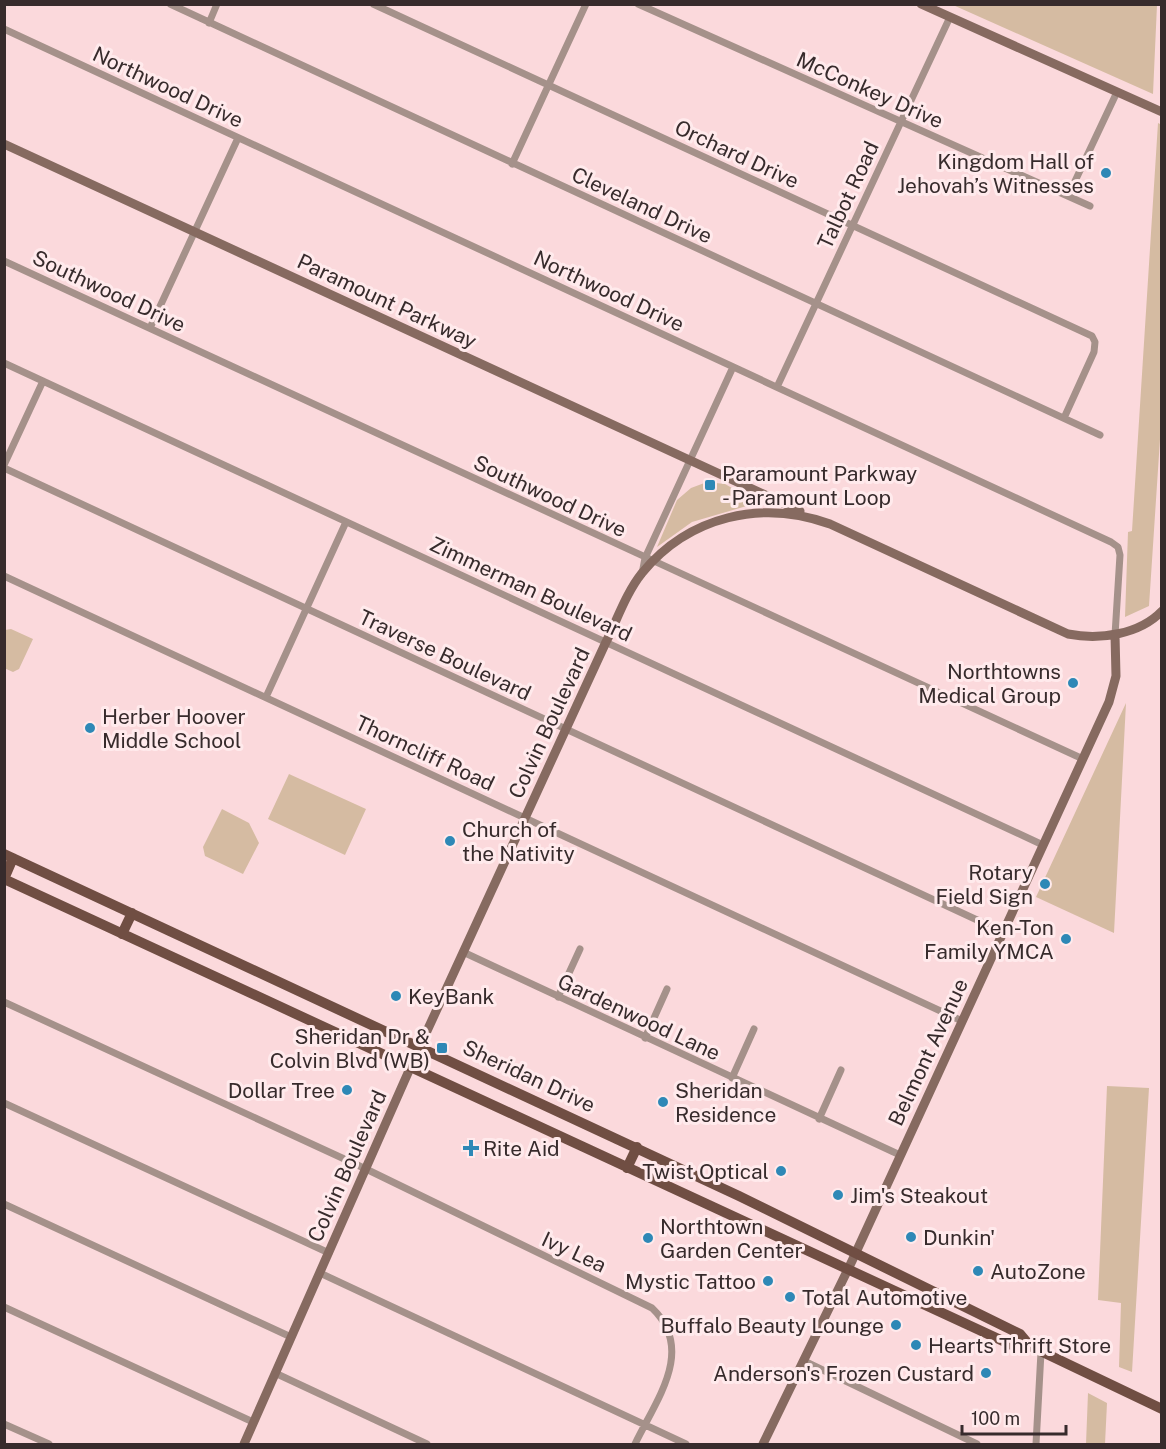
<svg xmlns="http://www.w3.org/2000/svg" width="1166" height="1449" font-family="'Public Sans',sans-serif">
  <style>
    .green { fill: #d5bba2 }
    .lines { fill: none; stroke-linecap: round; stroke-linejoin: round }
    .street { stroke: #a5918a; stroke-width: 7 }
    .secondary { stroke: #866a60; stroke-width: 9 }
    .primary { stroke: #704e43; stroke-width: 10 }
    .poi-dot { fill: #2e88b6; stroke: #ffeaec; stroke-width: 2 }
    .labels { text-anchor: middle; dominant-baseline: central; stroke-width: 6; stroke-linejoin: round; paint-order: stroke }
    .street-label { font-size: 21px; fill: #372b2c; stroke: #ffeaec }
    .poi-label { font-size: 21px; fill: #372b2c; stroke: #ffeaec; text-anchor: start }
  </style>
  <rect width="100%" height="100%" fill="#fbd9dc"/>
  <path class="green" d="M953,5h204l-4,89z
    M1158,123l4,2v284l-13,197 -24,11 3,-85 4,-1z
    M707,482l18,2 28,16 -3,5 -58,17 -35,25 20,-47 14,-12z
    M11,629l22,10 -14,30 -6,3 -9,-4 1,-38z
    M1126,703l-12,230 -78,-36z
    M289,774l77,35 -21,46 -77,-36z
    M222,809l27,14 10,20 -16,31 -38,-18 -2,-9z
    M1107,1086l42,2 -17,284 -13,-5 2,-64 -23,-3z
    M1088,1393l19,10 -2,41h-19z"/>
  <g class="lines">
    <path class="street" d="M170,4l930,431
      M373,4l719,332 3,6 -1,10 -30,66
      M638,4l452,202
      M209,23l8,-19
      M4,29l1107,513 7,5 2,8 -5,80
      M512,164l74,-160
      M1068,196l49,-104
      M4,261l1079,498
      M150,328l88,-190
      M4,363l1039,482
      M777,387l173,-370
      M4,465l39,-84
      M4,468l999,464
      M642,574l3,-16 88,-191
      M4,576l958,445
      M266,697l80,-175
      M463,952l437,203
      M558,997l22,-48
      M4,1002l362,167 286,139c44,42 4,92 -17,136
      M645,1038l22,-49
      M732,1078l22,-49
      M4,1103l325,150
      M819,1119l22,-49
      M4,1204l287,133
      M320,1273l366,171
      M4,1307l249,115
      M804,1361l173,83
      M275,1373l152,71
      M4,1424l45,20
      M1036,1444l5,-92"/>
    <path class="secondary" d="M921,4l241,108
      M4,144l796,367
      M244,1444l171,-387 191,-415c11,-22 20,-49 36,-69 47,-57 120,-74 188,-49l238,110c31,6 71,1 94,-23
      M763,1444l89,-183 257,-559 7,-26 -1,-41"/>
    <path class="primary" d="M4,854l735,342 281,138 10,12 132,63
      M4,879l1012,468 14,-1
      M4,879l9,-21
      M122,934l10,-21
      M627,1168l10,-21"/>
  </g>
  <g class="poi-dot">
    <circle cx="1106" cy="173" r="6"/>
    <rect x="704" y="479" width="12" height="12" rx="3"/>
    <circle cx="1073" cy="683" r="6"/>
    <circle cx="90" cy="728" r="6"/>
    <circle cx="450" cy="841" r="6"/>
    <circle cx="1045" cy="884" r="6"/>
    <circle cx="1066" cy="939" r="6"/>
    <circle cx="396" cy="996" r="6"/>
    <rect x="436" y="1042" width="12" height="12" rx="3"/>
    <circle cx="347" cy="1090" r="6"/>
    <circle cx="663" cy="1102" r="6"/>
    <path d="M468 1139h6v6h6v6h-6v6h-6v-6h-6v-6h6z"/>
    <circle cx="781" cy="1171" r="6"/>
    <circle cx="838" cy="1195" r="6"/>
    <circle cx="911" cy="1237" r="6"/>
    <circle cx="648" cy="1238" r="6"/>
    <circle cx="978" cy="1271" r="6"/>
    <circle cx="768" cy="1281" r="6"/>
    <circle cx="790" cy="1297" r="6"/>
    <circle cx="896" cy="1325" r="6"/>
    <circle cx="916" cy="1345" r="6"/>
    <circle cx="986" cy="1373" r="6"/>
  </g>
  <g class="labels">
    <g class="street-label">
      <text transform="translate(168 87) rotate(25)">Northwood Drive</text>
      <text transform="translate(870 90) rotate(24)">McConkey Drive</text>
      <text transform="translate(737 154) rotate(25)">Orchard Drive</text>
      <text transform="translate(848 195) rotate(-65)">Talbot Road</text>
      <text transform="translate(642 205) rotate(25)">Cleveland Drive</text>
      <text transform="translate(109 291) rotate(25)">Southwood Drive</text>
      <text transform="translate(609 291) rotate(25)">Northwood Drive</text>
      <text transform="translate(387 301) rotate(25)">Paramount Parkway</text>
      <text transform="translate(550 496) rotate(25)">Southwood Drive</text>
      <text transform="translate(531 589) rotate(25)">Zimmerman Boulevard</text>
      <text transform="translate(445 655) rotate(25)">Traverse Boulevard</text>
      <text transform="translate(549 723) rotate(-65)">Colvin Boulevard</text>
      <text transform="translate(425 753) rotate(25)">Thorncliff Road</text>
      <text transform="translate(639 1017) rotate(25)">Gardenwood Lane</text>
      <text transform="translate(928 1052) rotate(-65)">Belmont Avenue</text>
      <text transform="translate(529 1076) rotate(25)">Sheridan Drive</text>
      <text transform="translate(347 1166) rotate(-66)">Colvin Boulevard</text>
      <text transform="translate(574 1252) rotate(25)">Ivy Lea</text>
    </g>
    <g class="poi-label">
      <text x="1094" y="161" text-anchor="end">Kingdom Hall of<tspan x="1094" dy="24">Jehovah’s Witnesses</tspan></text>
      <text x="722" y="473">Paramount Parkway<tspan x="722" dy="24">- Paramount Loop</tspan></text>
      <text x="1061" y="671" text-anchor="end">Northtowns<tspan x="1061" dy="24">Medical Group</tspan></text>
      <text x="102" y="716">Herber Hoover<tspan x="102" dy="24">Middle School</tspan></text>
      <text x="462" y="829">Church of<tspan x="462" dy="24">the Nativity</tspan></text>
      <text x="1033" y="872" text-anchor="end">Rotary<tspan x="1033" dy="24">Field Sign</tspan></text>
      <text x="1054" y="927" text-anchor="end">Ken-Ton<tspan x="1054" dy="24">Family YMCA</tspan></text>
      <text x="408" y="996">KeyBank</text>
      <text x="430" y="1036" text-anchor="end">Sheridan Dr &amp;<tspan x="430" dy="24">Colvin Blvd (WB)</tspan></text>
      <text x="335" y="1090" text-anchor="end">Dollar Tree</text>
      <text x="675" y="1090">Sheridan<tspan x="675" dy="24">Residence</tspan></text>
      <text x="483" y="1148">Rite Aid</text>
      <text x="769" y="1171" text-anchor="end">Twist Optical</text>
      <text x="850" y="1195">Jim's Steakout</text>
      <text x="660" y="1226">Northtown<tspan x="660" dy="24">Garden Center</tspan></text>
      <text x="923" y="1237">Dunkin'</text>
      <text x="990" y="1271">AutoZone</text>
      <text x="756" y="1281" text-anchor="end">Mystic Tattoo</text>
      <text x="802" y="1297">Total Automotive</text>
      <text x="884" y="1325" text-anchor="end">Buffalo Beauty Lounge</text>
      <text x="928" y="1345">Hearts Thrift Store</text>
      <text x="974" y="1373" text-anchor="end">Anderson's Frozen Custard</text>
    </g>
  </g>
  <rect width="1166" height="1449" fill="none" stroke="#372b2c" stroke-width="12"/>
  <path d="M962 1425v9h104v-9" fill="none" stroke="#372b2c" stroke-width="3"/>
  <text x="971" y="1425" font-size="18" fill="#372b2c" stroke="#ffeaec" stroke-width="4.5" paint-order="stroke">100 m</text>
</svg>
